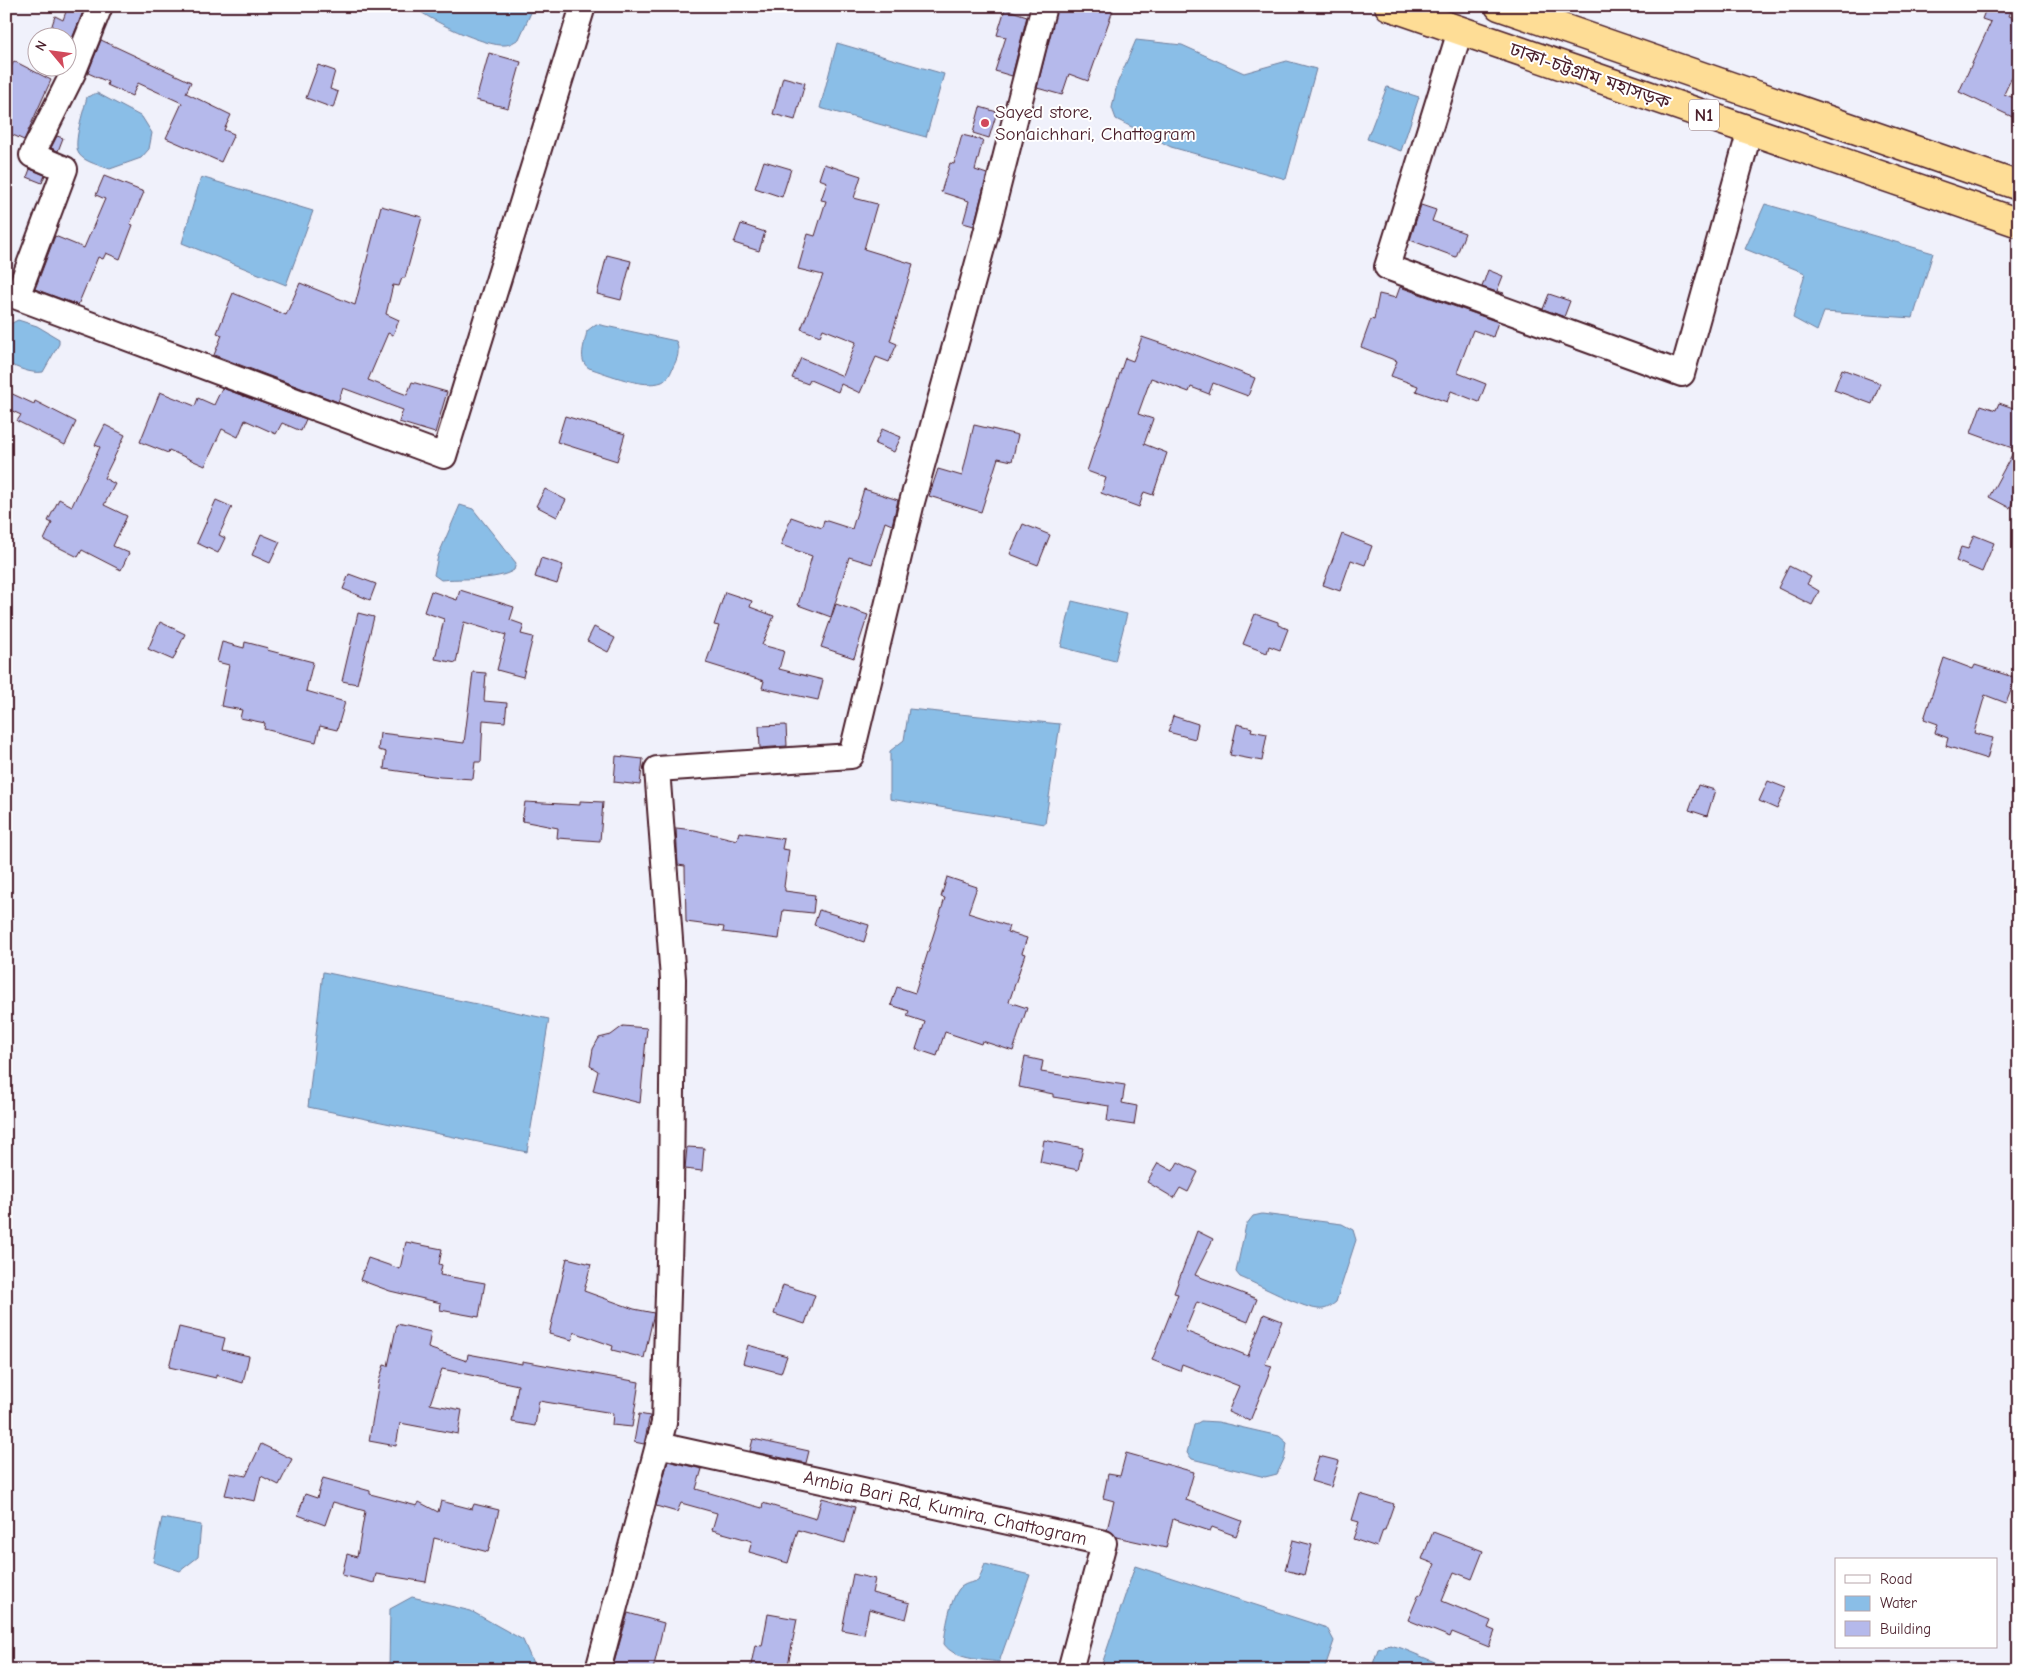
<svg xmlns="http://www.w3.org/2000/svg" width="2025" height="1676" font-family="'Comic Neue','Noto Sans Bengali',sans-serif">
  <style>
    .water { fill: #8abee7; stroke: #707e9c }
    .building { fill: #b5b9eb; stroke: #4a1f2b }
    .lines { fill: none; stroke-linecap: round; stroke-linejoin: round }
    .minor-casing { stroke: #4a1f2b; stroke-width: 28 }
    .trunk-casing { stroke: #4a1f2b; stroke-width: 31 }
    .minor { stroke: #fff; stroke-width: 24 }
    .trunk { stroke: #fedd96; stroke-width: 28 }
    .poi-dot { fill: #d1495b; stroke: #fff; stroke-width: 2 }
    .labels { text-anchor: middle; dominant-baseline: central; stroke-width: 4; stroke-linejoin: round; paint-order: stroke }
    .shield { fill: #fff; stroke: #80626b; stroke-width: 1 }
    .shield-label { font-size: 18px; font-weight: bold; fill: #4a1f2b }
    .street-label { font-size: 19px; fill: #4a1f2b; stroke: #fff }
    .poi-label { font-size: 19px; fill: #4a1f2b; stroke: #fff; text-anchor: start }
  </style>
  <rect width="100%" height="100%" fill="#f0f1fb"/>
  <filter id="ink" filterUnits="userSpaceOnUse"><feTurbulence type="fractalNoise" baseFrequency=".02" numOctaves="2"/><feDisplacementMap in="SourceGraphic" scale="10" xChannelSelector="R" yChannelSelector="G"/><feConvolveMatrix kernelMatrix="1 2 1 2 8 2 1 2 1" color-interpolation-filters="sRGB"/></filter>
  <g filter="url(#ink)">
    <path class="water" d="M413,6h121l-15,33c-4,2 -9,6 -14,6 -19,2 -77,-25 -92,-39z
      M1136,40l46,5 62,28 43,-12 29,8 -30,110 -115,-32 -55,-28 -4,-11 5,-24z
      M837,43l107,31 -18,63 -106,-29z
      M1387,87l32,10 -18,54 -34,-12z
      M97,93l45,24 10,16 -3,16 -8,9 -31,11c-8,-3 -26,-7 -31,-15 -7,-10 5,-44 8,-57z
      M201,177l112,34 -27,74 -104,-42z
      M1765,204l168,49 -20,65 -89,-6 -7,19 -24,-13 12,-45 -60,-24z
      M18,320l19,6 22,13v5l-16,28c-13,2 -24,-4 -37,-9v-37z
      M596,324l80,17c4,10 2,17 -3,26 -2,6 -5,12 -11,15 -19,7 -54,-8 -73,-14 -12,-7 -4,-25 -2,-37z
      M460,505l13,4 43,54 -2,7c-16,11 -53,8 -73,10l-7,-5 4,-19z
      M1072,601l55,13 -12,47 -54,-14z
      M909,709l151,15 -15,100 -155,-25v-48l14,-11z
      M323,972l226,47 -22,133 -219,-45z
      M1262,1214l80,10 11,6 3,10 -20,62c-6,5 -11,8 -18,7 -19,-2 -58,-24 -78,-32l-4,-5 10,-47 7,-9z
      M1201,1421l17,1 61,14 8,7 -2,14 -8,17 -12,3 -73,-18 -5,-6 7,-28z
      M162,1518l39,7 -3,32 -18,14 -27,-9z
      M985,1564l45,11 -31,87c-19,-3 -44,-2 -55,-18 1,-14 6,-44 15,-55 4,-5 13,-7 19,-8z
      M1135,1566l192,62 7,13 -10,29h-224z
      M412,1597l59,14 52,29 13,30h-147l1,-61z
      M1390,1645l11,3 53,22h-83l7,-21z"/>
    <path class="building" d="M68,6l16,3 -15,37 -1,-8h-20l7,-22 8,4z
      M1057,6h42l14,4 -25,71 -19,-7 -7,21 -25,-7z
      M1987,6h26l-4,10 10,4v42l-15,32 15,6v20l-60,-28 32,-70 -9,-3z
      M1005,9l22,7 -15,60 -17,-5 11,-34 -9,-2z
      M101,40l90,42 -5,11 45,22 -7,15 10,4 -13,28 -55,-24 16,-35 -44,-20 -6,13 -25,-11 1,-3 -20,-9z
      M489,53l32,9 -13,46 -32,-8z
      M14,61l37,19 -27,60 -18,-8v-55z
      M318,65l17,6 -5,18 8,3 -5,16 -27,-10z
      M783,77l22,6 -10,37 -22,-6z
      M980,107l17,5 -8,26 -16,-5z
      M962,135l21,5 -8,30 12,4 -13,52 -11,-3 6,-22 -28,-9 9,-29 4,1z
      M57,136l6,2 -5,13 -7,-3z
      M764,161l27,8 -9,28 -27,-9z
      M824,164l37,12 -7,22 23,6 -13,45 49,15 -23,77 7,3 -8,18 -13,-5 -16,36 -19,-9 -3,8 -28,-12 -2,4 -16,-6 9,-20 42,18 13,-34 -33,-13 -3,7 -19,-7 22,-54 -25,-6 10,-35 7,2 11,-35 -5,-1 6,-18 -8,-3z
      M30,169l15,6 -3,8 -15,-6z
      M104,176l40,16 -14,32 3,1 -13,34 -14,-6 -3,6 -5,-2 -20,48 -43,-16 20,-53 29,12 21,-49 -9,-4z
      M1421,205l15,5 -4,11 33,12 -9,24 -46,-17z
      M381,206l41,11 -17,61h-3l-3,8 -6,-1 -7,29 13,6 -6,15 -5,-2 -20,47 39,15 5,-13 35,10 -12,41 -36,-11 4,-12 -60,-22 -5,14 -124,-47 8,-20 -5,-2 16,-40 53,22 14,-32 55,22z
      M741,224l24,8 -6,19 -25,-8z
      M607,255l24,6 -10,39 -24,-6z
      M1488,270l15,6 -6,15 7,2 -1,1 -21,-7z
      M1400,287l98,35 -5,15 -20,-7 -15,40v3l28,11 -7,18 -28,-11 -4,11 -31,-11 2,-5 -27,-10 6,-15 -36,-14 10,-28 3,1 5,-26 17,4z
      M1549,294l21,7 -6,16 -21,-8z
      M1142,337l32,11v-1l81,31 -7,18 -35,-13 -4,11 -18,-7 -2,5 -38,-14 -13,36 15,5 -9,25 23,9 -14,42 -9,-3 -5,15 -38,-14 5,-15 -19,-7 38,-113 8,3z
      M1842,369l38,14 -8,21 -38,-14z
      M222,388l84,31 -5,12 -19,-8 -6,11 -31,-14 -7,17 -16,-8 -17,37 -36,-16 -1,3 -28,-11 20,-50 35,14 3,-8 16,7z
      M6,391l28,13 1,-3 41,21 -11,23 -48,-24 4,-6 -15,-7z
      M1999,403l20,7v77l-9,21 -21,-11 26,-48 -44,-16 10,-28 15,5z
      M565,416l60,18 -8,27 -60,-19z
      M105,425l20,10 -21,43 11,6 -11,21 23,11 -14,30 16,7 -8,17 -39,-20 -4,7 -34,-17 8,-17 -4,-2 11,-22 13,7 28,-59 -5,-2z
      M974,425l44,10 -6,26 -14,-3 -17,54 -52,-16 9,-27 24,7z
      M882,429l19,8 -7,15 -19,-8z
      M545,489l21,11 -9,17 -21,-11z
      M864,489l34,11 -6,25 -7,-3 -13,42 -23,-7 -18,60 -33,-12 14,-49 -31,-11 10,-28 31,11 2,-8 28,9z
      M216,500l16,7 -13,28 6,3 -7,15 -21,-10z
      M1023,524l27,11 -12,30 -28,-11z
      M261,534l19,8 -10,21 -18,-8z
      M1342,534l30,12 -7,19 -14,-5 -11,31 -17,-6z
      M1974,535l20,8 -12,29 -26,-11 5,-14 7,2z
      M541,558l22,7 -6,19 -22,-7z
      M1789,566l22,11 -4,7 12,7 -7,14 -34,-17z
      M349,574l27,10 -6,16 -27,-11z
      M460,590l54,17 -4,13 14,5 -3,9 12,3 -10,40 -26,-7 9,-35 -42,-13 -8,41 -21,-4 9,-40 -20,-7 7,-21 26,9z
      M725,592l27,9 -2,6 24,9 -12,29 22,6 -5,18 44,11 -5,20 -56,-12 2,-7 -58,-18 13,-37 -5,-1z
      M836,604l32,11 -14,43 -33,-11z
      M358,613l16,4 -17,67 -15,-3z
      M1255,614l23,8v3l10,4 -8,21 -11,-4 -2,7 -24,-9z
      M160,622l25,12 -12,26 -25,-11z
      M594,627l21,11 -7,14 -21,-11z
      M222,642l22,6 1,-6 23,6 -1,2 46,12 -7,29 39,11 -8,28 -17,-4 -4,16 -52,-13 1,-6 -25,-5 2,-8 -21,-4 8,-41 -12,-3z
      M1944,658l29,11 2,-4 41,13 -10,25 -21,-8 -11,38 19,5 -6,21 -41,-13 2,-8 -13,-5 3,-9 -14,-5z
      M473,672l13,1 -2,28 23,2 -2,19 -22,-2 -2,42h-6l-2,17 -33,-2 -56,-8 2,-17 -8,-2 2,-17 84,10z
      M1173,716l25,8 -3,15 -27,-7z
      M1237,724l15,4 -1,3 16,3 -5,27 -32,-6z
      M786,725l1,21 -27,2 -1,-22z
      M616,756l27,3 -3,26 -26,-3z
      M1768,781l18,7 -9,21 -18,-8z
      M1698,785l17,5 -8,26 -18,-6z
      M580,801l23,1 -3,39 -43,-3 1,-10 -36,-7 3,-19 55,3z
      M676,828l19,2 42,10 2,-8 45,7 -2,10 7,1 -5,37 1,1v3l30,4 -2,18 -30,-3 -4,29 -56,-7 1,-5 -38,-5 -1,-56 -7,-1z
      M947,877l30,10 -9,26 41,13 -2,6 20,6 -5,15 3,1 -16,48 18,6 -14,43 -31,-10 -1,3 -36,-12 -8,24 -21,-7 9,-27 -18,-6 2,-5 -18,-6 6,-18 18,6 30,-95 -4,-1z
      M819,910l50,15 -5,17 -50,-17z
      M623,1026l24,2 -7,75 -47,-12 5,-20 -8,-5 3,-17 6,-11 12,-3z
      M1025,1057l18,4 -2,11 84,13 -3,18 15,3 -3,19 -27,-4 2,-15 -56,-9v-3l-34,-7z
      M1044,1140l39,8 -5,22 -38,-8z
      M687,1147l17,1 -2,23 -17,-2z
      M1178,1162l20,10 -10,20 -8,-4 -6,10 -27,-16 11,-19 15,8z
      M1197,1231l16,8 -18,36 62,24 -9,23 -51,-20 -12,29 63,25 16,-42 18,7 -17,43 7,2 -22,55 -22,-9 11,-26 -57,-22 -2,7 -28,-11 26,-66 -4,-1z
      M406,1242l36,7 -3,15 3,1 -2,10 45,8 -6,34 -39,-7 1,-7 -51,-12 -30,-11 8,-22 32,11z
      M567,1258l24,6 -7,27 50,18 20,4 -10,45 -32,-8 1,-4 -39,-14 -2,8 -23,-6z
      M783,1285l32,10 -10,29 -31,-10z
      M397,1324l34,8 -3,16 39,13 1,-7 54,10v-3l117,21 -7,45 -20,-2 1,-12 -74,-12 -4,25 -23,-4 6,-37 -76,-16 -12,35 32,6 -4,24 -58,-11 -4,23 -27,-5 10,-60 5,-16 4,1z
      M179,1327l46,11 -3,12 27,6 -6,27 -27,-8v3l-47,-11z
      M748,1345l39,11 -6,17 -38,-10z
      M639,1414l11,2 -6,28 -10,-2z
      M753,1439l56,12 -3,12 -56,-12z
      M261,1444l31,15 -13,26 -18,-9 -6,25 -30,-6 6,-22 15,3z
      M1126,1453l68,19 -8,28 56,21 -6,15 -24,-9 -2,4 -37,-12 -7,29 -50,-11 -3,-4 -6,-3 7,-29 -11,-3 5,-24 12,2z
      M1319,1456l20,5 -8,26 -20,-6z
      M668,1461l34,8 -6,20 66,19 1,-5 53,16 6,-21 33,9 -10,36 -47,-13 -10,33 -39,-11 3,-11 -40,-11 5,-17 -36,-10 -4,9 -21,-6z
      M323,1478l47,13v3l47,12 2,-4 19,10 3,-11 31,8 2,-5 25,6 -11,42 -54,-14 -8,44 -50,-8 -2,9 -32,-8 5,-21 10,3 8,-46 -32,-9 -8,23 -27,-10 7,-21 12,4z
      M1360,1494l34,10 -9,26h-2l-6,17 -24,-8 6,-17 -7,-2z
      M1433,1532l50,19 -11,28 -18,-7 -12,29 49,20 -3,7 7,3 -6,16 -37,-15 -2,5 -42,-17 11,-26 2,1 14,-31 -13,-5z
      M1293,1540l19,5 -8,30 -19,-5z
      M853,1574l22,5 -3,14 38,10 -4,16 -37,-10 -5,25 -22,-4z
      M628,1613l36,10 -11,47h-41z
      M768,1614l29,5 -10,51h-37l5,-25 7,1z"/>
    <g class="lines">
      <defs>
        <g id="minor">
          <path d="M100,6l-27,67 -41,82 33,14 -48,128 427,159 139,-450"/>
          <path d="M1460,31l-73,236 295,107 68,-244"/>
          <path id="s1" d="M658,1445l446,98 -34,127"/>
          <path d="M598,1670l66,-247 7,-227 2,-217 -16,-210 194,-13 61,-254 73,-265 59,-231"/>
        </g>
        <path id="trunk" d="M1389,6l630,217
          M1499,6l520,180"/>
      </defs>
      <use href="#minor" class="minor-casing"/>
      <use href="#trunk" class="trunk-casing"/>
      <use href="#minor" class="minor"/>
      <use href="#trunk" class="trunk"/>
    </g>
  </g>
  <circle class="poi-dot" cx="985" cy="123" r="5"/>
  <g class="labels">
    <rect class="shield" x="1689" y="99.5" width="30" height="31" rx="4"/>
    <g class="shield-label">
      <text x="1704" y="115">N1</text>
    </g>
    <g class="street-label">
      <text transform="translate(1590 76) rotate(19)">ঢাকা-চট্টগ্রাম মহাসড়ক</text>
      <text stroke="none"><textPath href="#s1" startOffset="294">Ambia Bari Rd, Kumira, Chattogram</textPath></text>
    </g>
    <g class="poi-label">
      <text x="995" y="112">Sayed store,<tspan x="995" dy="22">Sonaichhari, Chattogram</tspan></text>
    </g>
  </g>
  <rect width="2025" height="1676" fill="none" stroke="#fff" stroke-width="25"/>
  <rect x="12" y="12" width="2000" height="1651" fill="none" stroke="#4a1f2b" stroke-width="2" filter="url(#ink)"/>
  <rect x="1835" y="1558" width="162" height="90" fill="#ffffff" stroke="#b7a5aa"/>
  <rect x="1845" y="1575" width="25" height="8" fill="#ffffff" stroke="#b7a5aa"/>
  <text x="1880" y="1584" font-size="15" fill="#4a1f2b">Road</text>
  <rect x="1845" y="1596" width="25" height="15" fill="#8abee7" stroke="#b7a5aa"/>
  <text x="1880" y="1608" font-size="15" fill="#4a1f2b">Water</text>
  <rect x="1845" y="1621" width="25" height="15" fill="#b5b9eb" stroke="#b7a5aa"/>
  <text x="1880" y="1634" font-size="15" fill="#4a1f2b">Building</text>
  <g transform="translate(52 52) rotate(299)"><circle r="24" fill="#ffffff" stroke="#b7a5aa"/>
  <path d="M0-4L9 19L0 12L-9 19Z" fill="#d1495b"/>
  <text y="-8" font-size="14" font-weight="bold" text-anchor="middle" fill="#4a1f2b">N</text>
  </g>
</svg>
